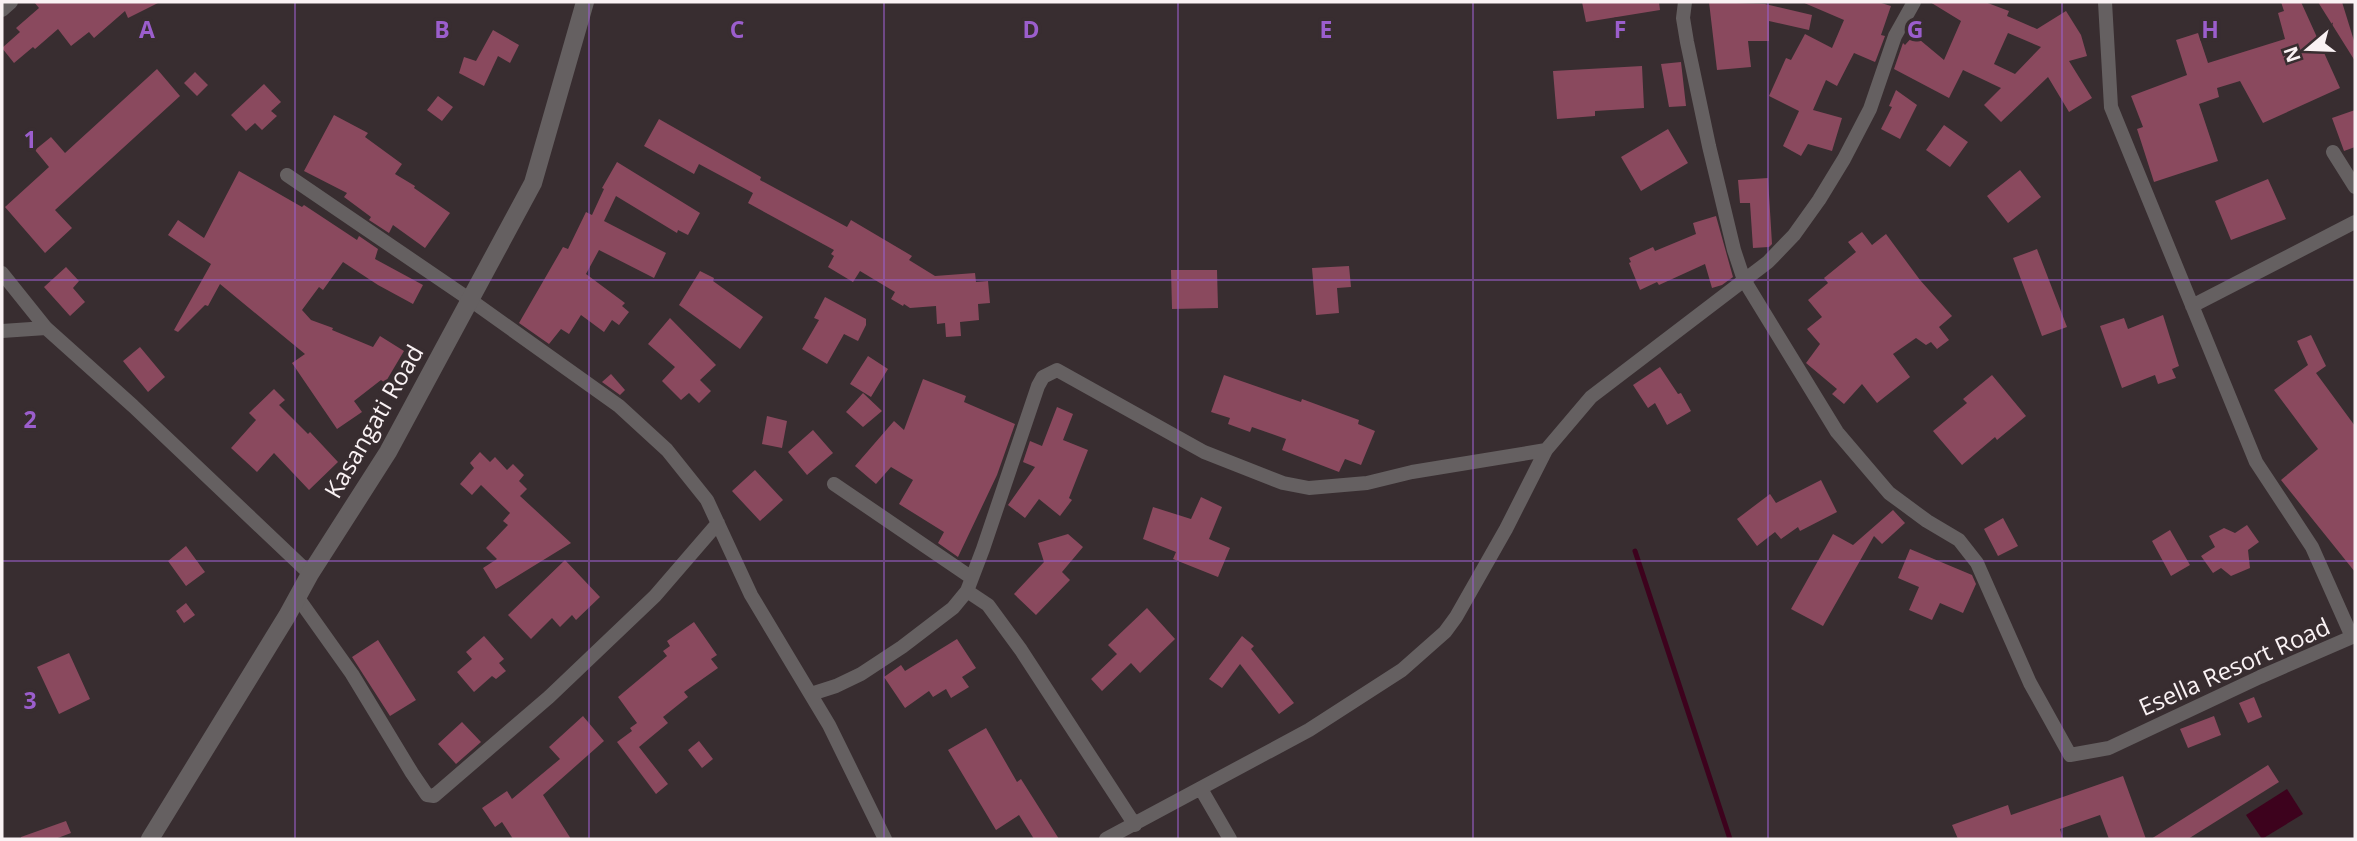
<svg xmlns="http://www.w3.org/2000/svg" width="2357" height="841" font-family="'Open Sans',sans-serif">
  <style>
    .water { fill: #3d021d }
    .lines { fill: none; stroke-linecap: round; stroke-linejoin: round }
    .stream { stroke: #3d021d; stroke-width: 5 }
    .building { fill: #8a495e; fill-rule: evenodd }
    .minor { stroke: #656061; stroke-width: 14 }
    .tertiary { stroke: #656061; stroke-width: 18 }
    .grid { fill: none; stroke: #9b5ecc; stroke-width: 2; stroke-opacity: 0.55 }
    .labels { text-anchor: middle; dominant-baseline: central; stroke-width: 7; stroke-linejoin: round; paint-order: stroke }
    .street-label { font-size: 24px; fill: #faf2f4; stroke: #382d30 }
    .grid-label { font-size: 23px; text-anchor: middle; font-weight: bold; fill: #9b5ecc; stroke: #382d30; stroke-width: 7; stroke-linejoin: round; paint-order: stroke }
  </style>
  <rect width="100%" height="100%" fill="#382d30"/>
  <path class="water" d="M2287,789l16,25 -41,25 -16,-24z"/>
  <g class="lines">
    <path class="stream" d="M1635,551l95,288"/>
  </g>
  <path class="building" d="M34,2h126l-32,16 -3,-7 -31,27 -5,-6 -18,14 -13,-17 -23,20 -2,-2 -19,16 -12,-15 18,-16 -4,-4 23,-20z
    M1582,2h77l1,8 -74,12z
    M1709,2l56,2 47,11 -3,15 -40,-9v20h-21l3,26 -34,3z
    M1802,2h76l13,4 -10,29 4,1 -9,24 -1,2 -21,-9 -17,33 -11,-6 -13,30 29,8 -10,33 -24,-7 -7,12 -18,-10 16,-35 -30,-15 17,-38 5,2 14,-26 27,14 12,-28z
    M1930,2h55l24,9 -2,5 30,13 29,-18 15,24 6,21 -18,5 23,37 -23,14 -21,-35 -47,45 -17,-17 17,-17 -38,-18 -14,28 -55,-29 9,-26 2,2 9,-10 30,25 17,-39zM2008,33l33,14 -26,27 -21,-10z
    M2281,2h20l39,86 -77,35 -23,-42 -23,7 2,9 -20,7 19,57 -64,21 -17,-53 6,-2 -12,-31 56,-21 -11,-35 22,-7 10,30 77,-24 -7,-26 6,-2z
    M2318,2h24l13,42v17z
    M493,30l26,15 -9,18 -12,-7 -14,30 -25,-13 5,-16 12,4z
    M1681,62l5,44 -17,1 -8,-43z
    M1642,66l2,42 -49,3v5l-38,3 -4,-48z
    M157,69l23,27 -125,114 17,18 -27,25 -40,-46 44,-40 -14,-17 16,-13 14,16z
    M195,72l13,13 -11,11 -13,-13z
    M264,84l17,18 -10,9 6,5 -15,14 -7,-7 -9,8 -15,-16z
    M1896,90l21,15 -17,34 -19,-10 11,-22 -3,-1z
    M438,96l15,11 -11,14 -15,-11z
    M2355,110v37l-11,4 -12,-33z
    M334,115l34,18 -3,4 37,27 -7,10 20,12 -1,2 36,25 -25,35 -32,-23 -4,8 -20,-13 2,-3 -27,-20 3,-4 -43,-22z
    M659,119l102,58 -1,3 87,47 4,-7 61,36 -3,4 26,16 40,-3 1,9 12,-1 2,22 -12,1 1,16 -19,2 1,14 -15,1 -1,-14 -8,1 -1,-18 -26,2 -6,-4 -1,2 -12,-7 4,-7 -35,-21 -7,11 -25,-15 6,-11 -3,-2 3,-4 -86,-47 5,-10 -54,-29 -5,10 -50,-28z
    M1944,125l24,17 -18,25 -24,-17z
    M1668,129l20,34 -47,28 -20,-34z
    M617,162l83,51 -12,22 -10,-5 -1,3 -61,-37 -12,25 62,32 -12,25 -55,-28 -13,24 39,29 -3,3 7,6 -10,13 -7,-5 -8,12 -23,-17 -12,19 -8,-5 -12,15 -30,-21 44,-76 5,2 18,-37 6,3 12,-26 -2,-1z
    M2020,170l21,27 -33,26 -21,-27z
    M239,171l63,36 2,-2 53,35 2,-4 19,13 -3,10 48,26 -10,19 -35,-19 -35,-23 -20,28 -4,-3 -17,23 9,10 22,8 -1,2 41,17 7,-11 24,15 -19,32 -4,-3 -27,21 8,11 -25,17 -45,-66 13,-9 -85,-70 -12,22 -3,-1 -27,27 -4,-2 37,-66 -43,-29 10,-15 26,18z
    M1768,178l4,66 -3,3 -16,1 -3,-45h-10l-2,-23z
    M2268,179l18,40 -55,21 -16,-39z
    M1716,216l17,61 -11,8 -10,3 -7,-24 -46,21 -2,-3 -17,8 -11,-27 2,-1 -2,-4 24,-11 2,4 41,-17 -3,-11z
    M1862,232l10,13 14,-11 34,46 32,36 -13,11 10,13 -12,9 -6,-7 -5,3 -10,-7 -23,16 17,23 -33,26 -15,-19 -18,20 -12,-10 5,-5 -31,-26 14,-19 -13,-15 15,-12 -14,-17 20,-17 -4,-5 32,-26 -8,-10z
    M2037,249l30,78 -25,9 -29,-78z
    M1349,266l2,21 -14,1 2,25 -23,2 -4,-47z
    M66,267l13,14 -6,7 12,14 -15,14 -26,-29z
    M1171,270h46l1,38 -46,1z
    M700,271l14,7 -1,3 50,36 -23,32 -61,-44z
    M825,297l41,22v6l-8,16 -14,-7 -17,30 -25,-15 17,-29 -5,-2z
    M2163,315l16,51 -7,3 4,9 -18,6 -3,-9 -33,13 -22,-62 24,-8 4,11z
    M670,318l46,47 -16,15 11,11 -12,12 -10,-10 -8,7 -19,-19 13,-14 -27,-23z
    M2311,335l15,31 -10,7 39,53v146l-74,-92 37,-31 -44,-59 34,-25 -11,-24z
    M140,347l25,30 -17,15 -25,-31z
    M868,356l20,13 -17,28 -21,-13z
    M1660,367l18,27 3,-1 10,18 -24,14 -12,-22 -7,5 -15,-23z
    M611,374l14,16 -5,5 -18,-13z
    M1224,375l77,27 1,-3 57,21 -1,4 17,7 -14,34 -16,-6 -6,13 -57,-22 4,-11 -34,-12 -2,5 -22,-8 2,-6 -19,-6z
    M1992,375l34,41 -29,24 -2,-3 -33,28 -29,-34 34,-28 -4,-4z
    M923,379l43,17 -2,6 51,22 -18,51 -39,82 -20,-14 6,-11 -45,-28 14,-24 -22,-13 -15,17 -21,-18 39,-45 10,9z
    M274,389l11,11 -6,5 29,29 2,-2 28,30 -29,28 -35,-37 -17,19 -26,-24 25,-28 -7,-7z
    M863,393l19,18 -19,16 -17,-15z
    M1057,407l16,7 -10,26 25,10 -19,48 3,2 -12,16 -21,-17 -14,19 -17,-13 27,-38 -12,-5 7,-21 12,5z
    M767,416l20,5 -5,27 -20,-4z
    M813,430l20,23 -26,22 -19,-23z
    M480,452l10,10 5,-5 12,13 6,-6 11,11 -5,6 8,8 -7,7 51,47 -75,46 -13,-21 14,-9 -11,-11 22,-23 -5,-4 7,-8 -29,-28 -9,10 -12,-11 14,-16 -4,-5z
    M755,470l28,30 -23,21 -28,-30z
    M1821,480l16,32 -37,19 -2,-4 -17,12 -6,-7 -18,14 -20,-27 33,-25 6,9z
    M1201,497l21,10 -13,32 21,9 -12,29 -45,-18 3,-7 -33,-13 10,-32 38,12z
    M1893,510l12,13 -23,21 -8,-8 -51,90 -32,-17 42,-75 20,11z
    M2003,518l15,28 -20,10 -14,-27z
    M2247,525l12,17 -11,8 2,18 -19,8 -10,-8 -8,5 -12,-17 14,-9 -6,-11 15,-8 11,5z
    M2170,530l20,35 -19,11 -19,-35z
    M1068,534l15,13 -21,25 8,8 -34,35 -22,-21 30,-32 -6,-19z
    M186,546l19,26 -19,14 -18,-25z
    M1910,549l62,26 4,9 -13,29 -23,-10 -8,17 -23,-10 10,-23 -21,-9z
    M565,560l35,37 -24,23 -4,-5 -12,12 -8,-9 -21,21 -23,-24z
    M186,603l9,12 -11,8 -8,-12z
    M1147,608l28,31 -35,34 -9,-10 -29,28 -11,-12 26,-25 -9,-9z
    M694,622l23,33 -6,4 7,9 -34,24 4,5 -25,20 5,6 -29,24 29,37 -12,10 -39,-52 15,-11 -2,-3 7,-5 -19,-26 49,-41 -4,-5 7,-5 -3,-5z
    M484,636l20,23 -5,4 7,8 -10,8 -4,-3 -18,16 -17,-20 15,-13 -6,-7z
    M1242,636l12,10 -3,3 43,54 -15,11 -39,-50 -18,24 -13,-9z
    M957,639l19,29 -14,9 7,10 -18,11 -5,-9 -13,8 -4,-6 -24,17 -21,-31 17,-12 4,6z
    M378,640l38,60 -26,16 -38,-59z
    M69,653l21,46 -31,15 -22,-47z
    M2254,697l8,20 -14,6 -9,-20z
    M583,716l21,25 -61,54 28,44h-58l-11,-17 -7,5 -13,-19 25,-17 5,8 48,-40 -11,-12z
    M2214,716l7,19 -33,13 -8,-19z
    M462,722l19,20 -25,22 -18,-20z
    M986,728l31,54 4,-3 38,60h-25l-15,-24 -23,15 -48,-80z
    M699,741l14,18 -11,9 -14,-18z
    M2268,765l11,17 -91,57h-37z
    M2123,776l23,63h-37l-9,-24 -40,14 3,10h-105l-6,-14 56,-20 3,10z
    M66,821l5,12 -16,6h-34v-2z"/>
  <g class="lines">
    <path class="minor" d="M1685,2l-2,16 4,24 22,104 25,104 10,30 93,152 52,61 38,28 32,19 18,23 53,120 40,72 39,-7 151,-71 92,-40 -40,-90 -56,-85 -145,-355 -6,-105
      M2,10l9,-8
      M2333,152l22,35
      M287,175l182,124 150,107 48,44 40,50 44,95 78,130 56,114
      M2,273l44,55 87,78 177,168
      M2192,306l163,-84
      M2,331l44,-3
      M834,484l138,94
      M967,591l21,14 33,45 114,175
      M298,598l54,76 60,99 15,22 7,1 115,-99 106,-101 63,-73
      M811,694l25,-8 25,-12 41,-27 51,-39 14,-17 16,-42 55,-163 5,-9 14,-7 147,82 79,31 26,5 58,-5 45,-11 134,-22
      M1201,789l29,50
      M1106,839l203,-109 93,-60 43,-38 11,-15 50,-88 40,-79 45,-53 177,-135 26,-27 25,-35 25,-41 26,-50 25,-73 19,-34"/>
    <path class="tertiary" d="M150,839l137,-223 23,-42 78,-122 145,-269 52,-181"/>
  </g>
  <path class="grid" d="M295,2v837M589,2v837M884,2v837M1178,2v837M1473,2v837M1768,2v837M2062,2v837M2,280h2353M2,561h2353"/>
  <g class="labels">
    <g class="street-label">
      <text transform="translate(373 421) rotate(-60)">Kasangati Road</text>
      <text transform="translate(2234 666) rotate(-24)">Esella Resort Road</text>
    </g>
  </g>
  <g class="grid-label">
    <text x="147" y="38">A</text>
    <text x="442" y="38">B</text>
    <text x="737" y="38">C</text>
    <text x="1031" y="38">D</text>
    <text x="1326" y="38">E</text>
    <text x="1620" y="38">F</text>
    <text x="1915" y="38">G</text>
    <text x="2210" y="38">H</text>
    <text x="30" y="148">1</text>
    <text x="30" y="428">2</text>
    <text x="30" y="709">3</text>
  </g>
  <rect width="2357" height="841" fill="none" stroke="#faf2f4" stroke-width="7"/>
  <g transform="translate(2308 49) rotate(251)" stroke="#382d30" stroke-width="5" paint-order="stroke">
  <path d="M0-5L12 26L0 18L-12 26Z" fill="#faf2f4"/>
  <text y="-10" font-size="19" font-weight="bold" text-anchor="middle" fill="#faf2f4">N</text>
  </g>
</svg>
